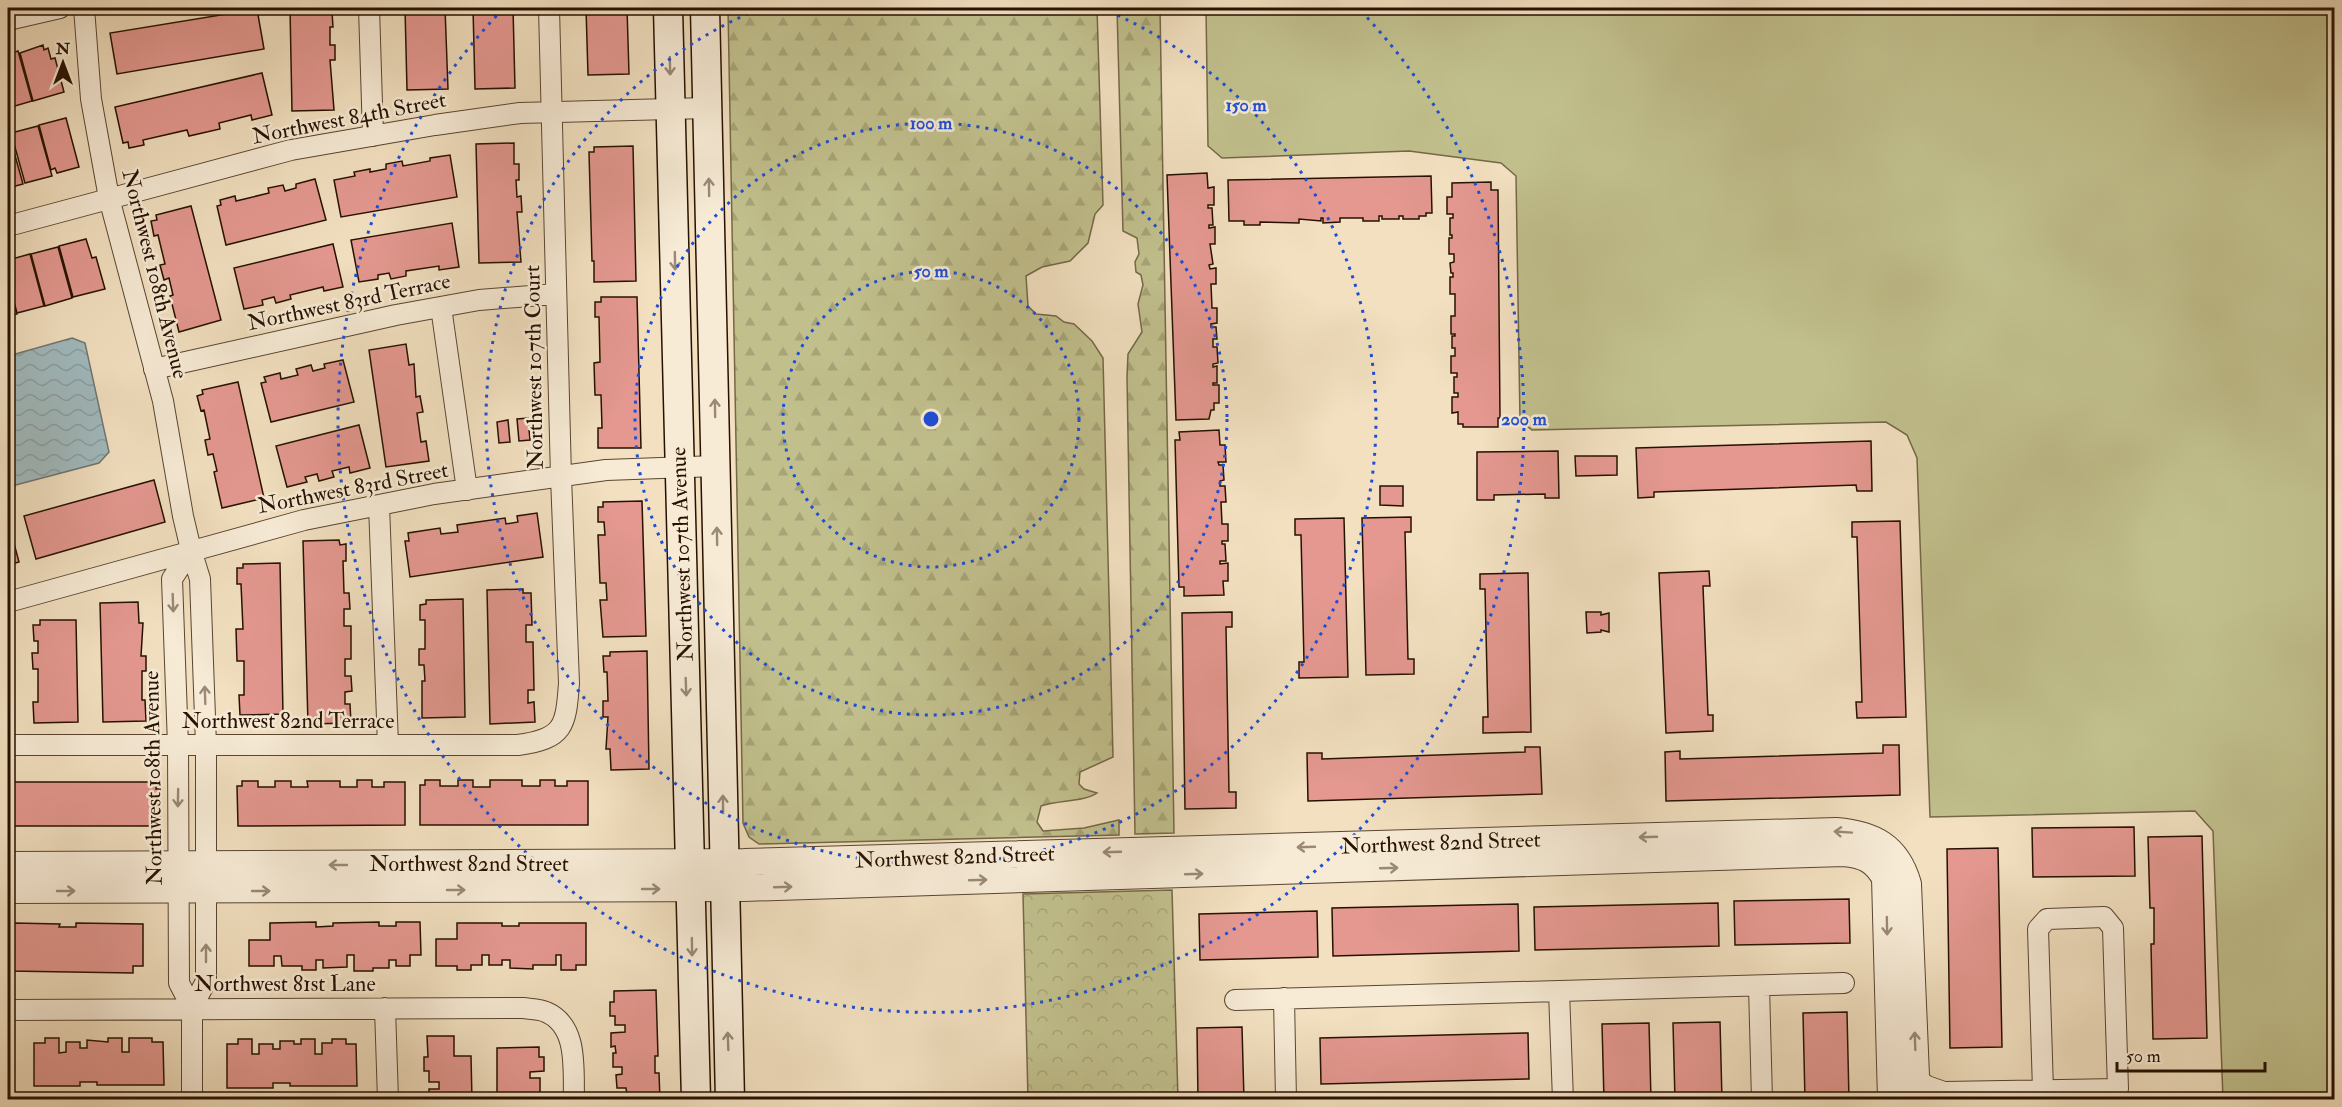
<svg xmlns="http://www.w3.org/2000/svg" width="2342" height="1107" font-family="'IM FELL Double Pica',serif">
  <style>
    .grass { fill: #c1c08d; stroke: #746847; stroke-width: 1.5 }
    .forest { fill: url(#forest-firs); stroke: #746847; stroke-width: 1.5 }
    .park { fill: url(#park-crowns); stroke: #746847; stroke-width: 1.5 }
    .water { fill: url(#water-waves); stroke: #6f7672; stroke-width: 1.5 }
    .building { fill: #e49890; stroke: #261101; stroke-width: 1.5 }
    .lines { fill: none; stroke-linecap: round; stroke-linejoin: round }
    .minor-casing { stroke: #594531; stroke-width: 22 }
    .tertiary-casing { stroke: #594531; stroke-width: 28 }
    .secondary-casing { stroke: #261101; stroke-width: 31 }
    .minor { stroke: #f7ebd6; stroke-width: 20 }
    .tertiary { stroke: #f7ebd6; stroke-width: 26 }
    .secondary { stroke: #f7ebd6; stroke-width: 28 }
    .oneway { stroke: #998976 }
    .ring { fill: none; stroke: #1d4ed8; stroke-width: 3; stroke-dasharray: 3 6 }
    .labels { text-anchor: middle; dominant-baseline: central; stroke-width: 5; stroke-linejoin: round; paint-order: stroke }
    .street-label { font-size: 22px; fill: #261101; stroke: #f7ebd6 }
    .centre { fill: #1d4ed8; stroke: #f7ebd6; stroke-width: 3 }
    .ring-label { font-size: 18px; text-anchor: middle; font-weight: bold; fill: #1d4ed8; stroke: #f7ebd6; stroke-width: 5; stroke-linejoin: round; paint-order: stroke }
  </style>
  <defs>
    <pattern id="forest-firs" width="22" height="20" patternUnits="userSpaceOnUse" patternTransform="scale(1.5)"><rect width="22" height="20" fill="#c1c08d"/><path d="M5 1l3.5 6h-7zM16 11l3.5 6h-7z" fill="#a6a478"/></pattern>
    <pattern id="park-crowns" width="20" height="18" patternUnits="userSpaceOnUse" patternTransform="scale(1.5)"><rect width="20" height="18" fill="#c1c08d"/><path d="M2 6a3 3 0 1 1 6 0M12 15a3 3 0 1 1 6 0" fill="none" stroke="#a6a478"/></pattern>
    <pattern id="water-waves" width="16" height="10" patternUnits="userSpaceOnUse" patternTransform="scale(1.5)"><rect width="16" height="10" fill="#a0babe"/><path d="M0 5q4-4 8 0t8 0" fill="none" stroke="#8a9fa2"/></pattern>
  </defs>
  <rect width="100%" height="100%" fill="#f2e0c0"/>
  <filter id="stains"><feTurbulence type="fractalNoise" baseFrequency=".00333" numOctaves="4"/><feColorMatrix values="0 0 0 0 .2 0 0 0 0 .09 0 0 0 0 .02 0 0 0 .5 -.17"/></filter>
  <radialGradient id="worn" r=".72"><stop offset=".6" stop-color="#630" stop-opacity="0"/><stop offset="1" stop-color="#630" stop-opacity=".3"/></radialGradient>
  <path class="grass" d="M1206,8h1128v1091h-111l-10,-268 -18,-20 -265,6 -13,-359 -10,-23 -21,-13 -354,8 -12,-9 -4,-245 -15,-13 -92,-12 -187,7 -14,-12z"/>
  <path class="forest" d="M728,8h369l6,197 -8,9 -7,29 -18,18 -28,6 -16,9 2,30 8,8 20,2 8,6 10,2 18,17 11,17 10,399 -33,15 -1,12 5,5 13,4c-13,9 -39,7 -56,13l-4,16 6,9 41,-3 35,-8v15l-360,9 -10,-7 -6,-14z
    M1117,8h43l14,825 -39,1 -8,-457 1,-23 14,-22 -4,-28 5,-19 -2,-10 -5,-3 -1,-10 4,-8 -2,-16 -14,-7z"/>
  <path class="park" d="M1172,890l6,209h-150l-5,-205z"/>
  <path class="water" d="M72,338l13,5 24,109 -10,11 -91,24v-131z"/>
  <path class="building" d="M290,8h38v4h4l1,15h-3v18h5v15h-5l4,50 -42,1z
    M405,8h40l3,81 -41,1z
    M473,8h40l2,80 -40,1z
    M586,8h41l2,66 -41,1z
    M257,9l7,40 -147,25 -7,-41z
    M43,45l1,5 4,-2 3,11 4,-1 9,34 -31,9 -13,-48z
    M18,51l14,50 -24,7v-54z
    M262,73l10,42 -20,5 -1,-5 -32,8 1,6 -31,7 -2,-6 -44,10 1,5 -15,3 -1,-6 -5,1 -8,-36z
    M66,118l13,49 -22,6 -2,-5 -4,2 -12,-45z
    M38,126l14,50 -27,7 -14,-50z
    M8,134h1l14,50 -15,4z
    M514,143v21h5v16h-3l1,17 4,-1 1,16h-5l4,50 -42,1 -3,-119z
    M633,146l3,135 -42,1v-21h-2l-3,-109h5v-5z
    M450,155l7,42 -116,20 -7,-37 21,-4 -1,-4 16,-3v3l16,-3v-5l16,-3 1,5 27,-5v-3z
    M1207,173l1,15 6,-1v18h-6v3h4l1,17h-4v3l6,-1v17h-5l3,20 -4,1 1,4 6,-1v16h-5l1,24h5v15l-6,1v3h5l1,12h-4v8h4l1,16 -5,1v3l4,-1v17h-4v2h6v18h-5v7h-3l-2,9 -33,1 -9,-245z
    M1431,176l1,37h-6v3h-7v3h-16v-3h-4v3h-17v-3h-3v5h-16v-3h-23v4l-17,1v-5h-2v3l-22,-2v4l-39,-1v3h-16v-4h-15l-1,-41z
    M315,179l11,41 -100,25 -9,-39 4,-1 -1,-5 15,-4 1,5 33,-8 -1,-5 15,-3 2,6 11,-3v-4z
    M1491,182v8h7l2,228h-2v9h-35v-3h-5v-12l-6,1v-16h6v-4h-4v-16h3v-4h-6v-17h4v-8h-3v-12h3v-2h-4v-18h4v-22h-5v-17h3v-4h-2l-1,-10 4,-1v-8h-5v-16h3v-3h-2v-17h3v-4h-6v-17h5v-14z
    M191,206l30,114 -42,12 -9,-36 3,-1 -4,-17 -5,2 -4,-15 5,-1 -7,-29 -4,1 -3,-15 6,-1 -1,-5z
    M452,223l7,44 -20,3v-4l-33,5v5l-15,3 -2,-6 -11,2v4l-19,3 -8,-42z
    M86,239l6,19 4,-1 9,32 -32,8 -14,-51z
    M333,244l10,43 -19,4 -1,-4 -33,8 1,4 -15,4 -2,-6 -12,3 1,5 -19,4 -10,-41z
    M58,247l14,51 -27,8 -14,-52z
    M30,254l14,52 -27,7 -9,-34v-19z
    M8,282l9,32 -9,2z
    M601,297h36l4,151h-43v-20h4l-1,-33h-6l-1,-32 6,-1 -1,-45h-4v-15h6z
    M406,344l3,21 5,-1 2,33 4,-1 3,16 -6,1 4,29 5,-1 3,20 -43,6 -17,-117z
    M343,360l11,42 -83,20 -10,-39 5,-1 -2,-5 16,-4 1,6 17,-4 -2,-6 15,-4 2,6 12,-3 -1,-4z
    M238,382l26,116 -42,10 -8,-36 3,-1 -4,-17 -5,1 -3,-15 5,-1 -6,-29 -3,1 -4,-15 6,-2 -1,-4z
    M528,418l2,22 -11,1 -2,-22z
    M508,420l2,22 -11,1 -2,-21z
    M359,425l11,43 -20,5 -1,-6 -17,4 2,6 -15,4 -2,-7 -12,3 2,5 -20,5 -11,-41z
    M1219,430l1,15h5l1,17h-8l1,3h4l1,15 -4,1v5h5l1,16h-5l1,22h6v17h-6v3h3l1,17h-6v3l8,-1v18h-5l1,14 -40,1v-9h-5l-4,-147h5l-1,-8z
    M1871,441l1,50h-15l-1,-6 -202,7v5l-16,1 -2,-50z
    M1558,451l1,47h-14v-4l-51,1v5h-17v-48z
    M1575,456h42v19l-41,1z
    M154,480l11,42 -129,37 -12,-43z
    M1380,486h23v20l-23,-1z
    M642,501l4,135 -43,1 -3,-37h7l-1,-17h-6l-2,-48h7l-1,-13h-6v-15h5v-5z
    M537,513l6,44 -133,20 -5,-36h4l-1,-8 32,-5 1,6 17,-2 -1,-7 48,-7 1,6 12,-2 -1,-6z
    M1411,517v15h-6l3,127h6v15l-48,1 -4,-157z
    M1344,518l4,159 -49,1v-16h5l-3,-127h-6v-16z
    M8,521l11,41 -11,3z
    M1900,521l6,196 -49,1 -1,-16h6l-5,-165h-5v-15z
    M339,540l1,5 6,-1v17h-3l1,32h5l1,16h-6v17h7v33h-6v17h6l1,15 -7,1v12h5l1,19 -43,1 -5,-183z
    M280,563l3,151 -43,1 -1,-20h5v-34h-7l-1,-32h7l-2,-45h-4v-16h6v-4z
    M1709,571l1,15h-7l5,129h5v16l-47,2 -7,-160z
    M1528,573l3,159 -48,1v-16h5l-3,-128h-5v-15z
    M523,589v4h8l1,32h-6v17h7l1,48h-6v13l6,-1 1,20 -45,2 -3,-134z
    M463,599l2,118 -43,1v-37h3l-1,-16h-5v-16h6v-29h-5v-15l6,-1v-4z
    M138,602l1,21h4l-2,33h5v15h-4v29h3l1,21 -43,1 -3,-119z
    M1232,612v15h-6l3,165h7v16l-51,1 -3,-196z
    M1586,612h15v3l8,-2v19l-8,-2v2l-14,1z
    M40,620h36l2,102 -44,1 -1,-21h5v-33h-5l-1,-16h6v-12h-4l-1,-16h7z
    M647,651l2,118 -38,1 -1,-21h-4l2,-32h-5v-16h5l-1,-29h-3l-1,-16h7v-4z
    M1883,745h16l1,50 -234,6 -1,-49 15,-1v8l203,-6z
    M1525,747h15l2,47 -234,7 -1,-48h15v6l203,-7z
    M357,780h15v7h12v-5h21v43l-167,1 -1,-40h5v-5h16v6h17v-6h16v6h17l-1,-6h33v6h17z
    M425,780h15v6h18v-6h15v7h17v-7h32v6h18v-6h15v6h12v-5h21v44h-168v-40h5z
    M8,782h148v7h4v37h-152z
    M2134,827l1,49 -102,1 -1,-49z
    M2202,836l5,202 -54,1 -2,-95h3v-36h-4l-2,-71z
    M1998,848l4,199 -52,1 -3,-199z
    M1849,899l1,44 -115,2 -1,-44z
    M1718,903l1,43 -184,4 -1,-43z
    M1518,904l1,47 -186,5 -1,-48z
    M1317,911l1,46 -118,3 -1,-46z
    M316,922v5l17,-1v-3l46,-1v4h17v-4h24l1,33h-11v11h-14v-6h-7v8h-16v3h-19v-16h-7v12l-24,1v-8h-7v10h-14v-4h-20l-1,-10h-7v10h-25v-26h21v-17z
    M14,923l46,1 -1,3h17v-4l67,1v42h-10v7l-125,-2v-31h5z
    M457,923h45v3h17v-3h67v42h-10v5h-15v-15h-5v10h-23v4l-23,-1v-8h-8v5h-13v-10h-7v10h-11v5h-14v-4h-21v-27h21z
    M656,990l2,66h-3v17h4l1,27h-47v-5h14l-1,-7h-9l-1,-13 6,-1v-7h-9v-14h3l-1,-7 -4,1v-14l14,-1v-7h-10v-9h-5v-14h4v-11z
    M1847,1012l2,88h-44l-2,-87z
    M1720,1022l2,78h-47l-2,-77z
    M1649,1023l2,77h-47l-2,-76z
    M1242,1027l2,73h-46l-1,-72z
    M1528,1033l1,46 -208,5 -1,-46z
    M427,1036h27v20h17l1,44h-43v-11h10v-7h-10v-11h-5v-14h4z
    M45,1038h14v15l7,-1v-10h14v6h7v-8l21,2v-4h14v14h7v-14h23v4h11l1,43h-67v-3h-17v4h-46v-43h11z
    M238,1039h14v15h7v-10h14v5h7v-8h14v3h7v-5h14v15h7v-11h10v-4h14v5h10l1,42h-67v-3h-17v5h-46v-44h11z
    M539,1047v10h5v14l-14,1v6h10v15h-6l1,7h-33v-6h-5v-46z"/>
  <g class="lines">
    <defs>
      <path id="minor" d="M84,8l7,91 18,99 54,203 20,115 8,34 9,29 6,166v236l-14,27v92
        M369,8l4,128
        M8,20l52,-12
        M8,226l283,-76 144,-25 85,-12 187,-5
        M441,307l26,183
        M154,369l242,-54 83,-15 77,-6
        M379,505l9,240
        M191,550l-19,29 6,166 1,238 13,25
        M8,602l296,-82 130,-26 172,-24 110,-4
        M8,745h510c46,-6 48,-19 51,-62l-8,-206 -12,-469
        M1759,986l3,114
        M1559,991l4,109
        M1284,998l2,102
        M1235,1000l609,-17
        M385,1008l3,92
        M8,1010l515,-2c7,1 17,1 23,4 33,14 27,58 28,88
        M1916,1079l11,7 17,6 174,-3 -5,-161 -9,-11 -57,2 -9,10 5,161v10"/>
      <path id="tertiary" d="M8,865l736,-3 1092,-31c37,3 61,15 72,53l9,216
        M8,890l736,-2 1100,-35c20,2 31,7 41,25l6,222"/>
      <path id="secondary" d="M668,8l28,1092
        M705,8l25,1092"/>
    </defs>
    <use href="#minor" class="minor-casing"/>
    <use href="#tertiary" class="tertiary-casing"/>
    <use href="#secondary" class="secondary-casing"/>
    <use href="#minor" class="minor"/>
    <use href="#tertiary" class="tertiary"/>
    <use href="#secondary" class="secondary"/>
  </g>
  <defs><path id="oneway-shaft" d="M-6 0H5M1.5-3L5.5 0L1.5 3" fill="none" stroke-width="1.6" stroke-linecap="round" stroke-linejoin="round" transform="scale(1.5)"/></defs>
  <g class="oneway">
    <use href="#oneway-shaft" transform="translate(670 66) rotate(89)"/>
    <use href="#oneway-shaft" transform="translate(709 187) rotate(-91)"/>
    <use href="#oneway-shaft" transform="translate(675 261) rotate(89)"/>
    <use href="#oneway-shaft" transform="translate(715 408) rotate(-91)"/>
    <use href="#oneway-shaft" transform="translate(717 536) rotate(-91)"/>
    <use href="#oneway-shaft" transform="translate(173 603) rotate(88)"/>
    <use href="#oneway-shaft" transform="translate(686 687) rotate(88)"/>
    <use href="#oneway-shaft" transform="translate(205 695) rotate(-92)"/>
    <use href="#oneway-shaft" transform="translate(178 798) rotate(91)"/>
    <use href="#oneway-shaft" transform="translate(723 804) rotate(-91)"/>
    <use href="#oneway-shaft" transform="translate(1843 832) rotate(-176)"/>
    <use href="#oneway-shaft" transform="translate(1648 837) rotate(178)"/>
    <use href="#oneway-shaft" transform="translate(1306 847) rotate(178)"/>
    <use href="#oneway-shaft" transform="translate(1112 852) rotate(178)"/>
    <use href="#oneway-shaft" transform="translate(338 865) rotate(180)"/>
    <use href="#oneway-shaft" transform="translate(1389 868) rotate(-2)"/>
    <use href="#oneway-shaft" transform="translate(1194 874) rotate(-2)"/>
    <use href="#oneway-shaft" transform="translate(978 880) rotate(-2)"/>
    <use href="#oneway-shaft" transform="translate(783 887) rotate(-2)"/>
    <use href="#oneway-shaft" transform="translate(651 889)"/>
    <use href="#oneway-shaft" transform="translate(456 890)"/>
    <use href="#oneway-shaft" transform="translate(66 891)"/>
    <use href="#oneway-shaft" transform="translate(261 891)"/>
    <use href="#oneway-shaft" transform="translate(1887 926) rotate(89)"/>
    <use href="#oneway-shaft" transform="translate(692 947) rotate(89)"/>
    <use href="#oneway-shaft" transform="translate(206 953) rotate(-90)"/>
    <use href="#oneway-shaft" transform="translate(728 1041) rotate(-92)"/>
    <use href="#oneway-shaft" transform="translate(1915 1041) rotate(-92)"/>
  </g>
  <g class="ring">
    <circle cx="931" cy="419" r="148"/>
    <circle cx="931" cy="419" r="296"/>
    <path d="M1101 8A445 445 0 1 1 761 8"/>
    <path d="M1361 11A593 593 0 1 1 501 11"/>
  </g>
  <g class="labels">
    <g class="street-label">
      <text transform="translate(349 118) rotate(-11)">Northwest 84th Street</text>
      <text transform="translate(155 274) rotate(76)">Northwest 108th Avenue</text>
      <text transform="translate(349 302) rotate(-12)">Northwest 83rd Terrace</text>
      <text transform="translate(534 367) rotate(-91)">Northwest 107th Court</text>
      <text transform="translate(353 488) rotate(-11)">Northwest 83rd Street</text>
      <text transform="translate(682 554) rotate(-92)">Northwest 107th Avenue</text>
      <text x="288" y="721">Northwest 82nd Terrace</text>
      <text transform="translate(153 778) rotate(-91)">Northwest 108th Avenue</text>
      <text transform="translate(1441 843) rotate(-2)">Northwest 82nd Street</text>
      <text transform="translate(955 857) rotate(-2)">Northwest 82nd Street</text>
      <text x="469" y="864">Northwest 82nd Street</text>
      <text x="285" y="984">Northwest 81st Lane</text>
    </g>
  </g>
  <circle cx="931" cy="419" r="9" class="centre"/>
  <g class="ring-label">
    <text x="1246" y="111">150 m</text>
    <text x="931" y="129">100 m</text>
    <text x="931" y="277">50 m</text>
    <text x="1524" y="425">200 m</text>
  </g>
  <rect width="2342" height="1107" fill="none" stroke="#f2e0c0" stroke-width="30"/>
  <rect x="9" y="9" width="2324" height="1089" fill="none" stroke="#261101" stroke-width="3"/>
  <rect x="15" y="15" width="2312" height="1077" fill="none" stroke="#261101" stroke-width="1.5"/>
  <g transform="translate(63 63)" stroke="#f7ebd6" stroke-width="4.5" paint-order="stroke">
  <path d="M0-4.5L10 22L0 15L-10 22Z" fill="#261101"/>
  <text y="-9" font-size="16" font-weight="bold" text-anchor="middle" fill="#261101">N</text>
  </g>
  <path d="M2117 1062v9h148v-9" fill="none" stroke="#261101" stroke-width="3"/>
  <text x="2126" y="1062" font-size="18" fill="#261101" stroke="#f7ebd6" stroke-width="4.5" paint-order="stroke">50 m</text>
  <rect width="100%" height="100%" filter="url(#stains)"/>
  <rect width="100%" height="100%" fill="url(#worn)"/>
</svg>
